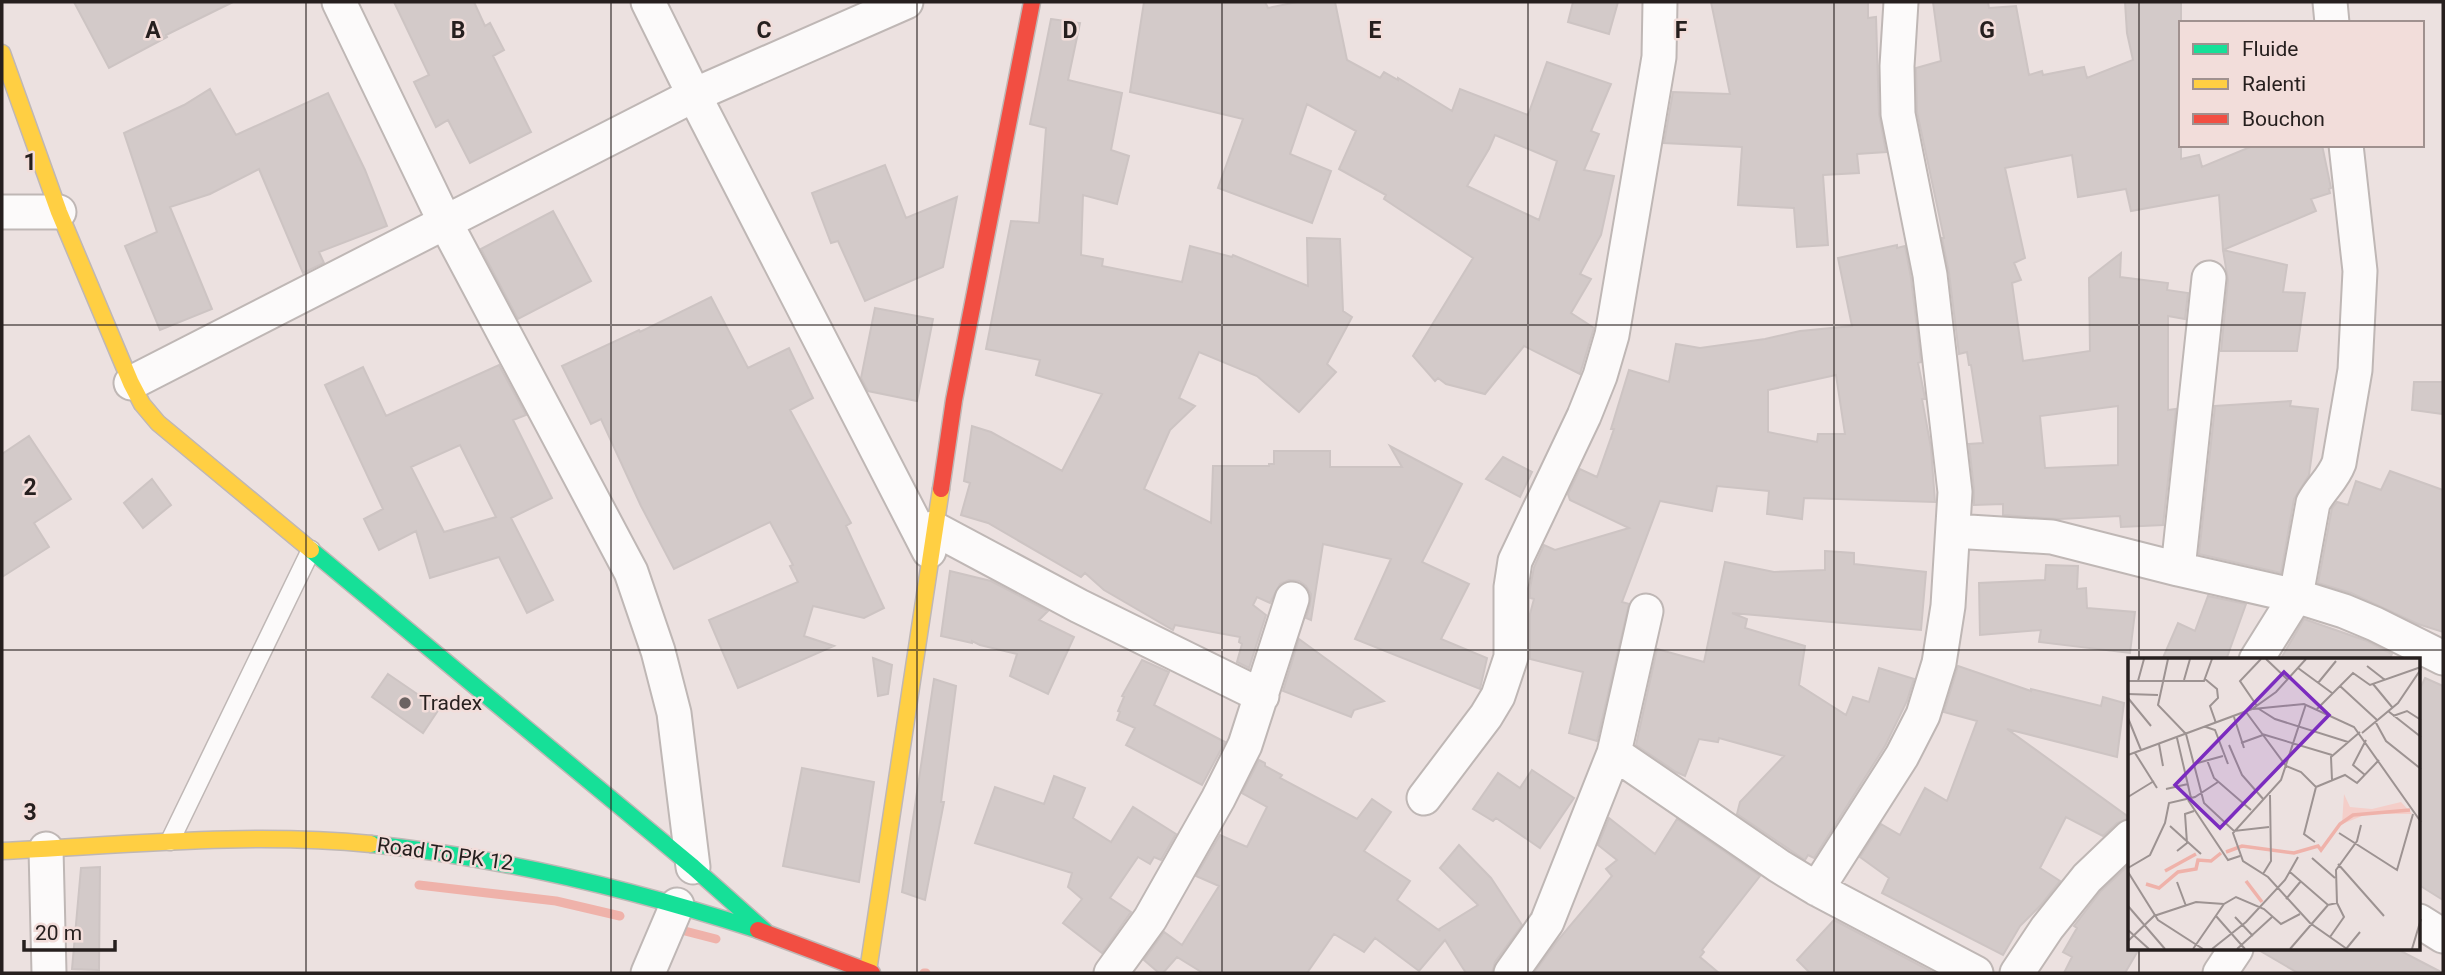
<svg xmlns="http://www.w3.org/2000/svg" width="2445" height="975" font-family="Roboto,sans-serif">
  <style>
    .lines { fill: none; stroke-linecap: round; stroke-linejoin: round }
    .stream { stroke: #efb2aa; stroke-width: 9 }
    .building { fill: #d3cac9; stroke: #cdc4c3; stroke-width: 2; fill-rule: evenodd }
    .lane-casing { stroke: #bfb7b5; stroke-width: 21 }
    .street-casing { stroke: #bfb7b5; stroke-width: 37 }
    .fast-casing { stroke: #bfb7b5; stroke-width: 19 }
    .slow-casing { stroke: #bfb7b5; stroke-width: 19 }
    .jam-casing { stroke: #bfb7b5; stroke-width: 19 }
    .lane { stroke: #fcfafa; stroke-width: 18 }
    .street { stroke: #fcfafa; stroke-width: 33 }
    .fast { stroke: #16e098; stroke-width: 16 }
    .slow { stroke: #ffcf43; stroke-width: 16 }
    .jam { stroke: #f24e42; stroke-width: 16 }
    .grid { fill: none; stroke: #261f1e; stroke-width: 2; stroke-opacity: 0.55 }
    .poi-dot { fill: #6b6362; stroke: #f2ddda; stroke-width: 2.5 }
    .labels { text-anchor: middle; dominant-baseline: central; stroke-width: 5; stroke-linejoin: round; paint-order: stroke }
    .poi-label { font-size: 21px; fill: #261f1e; stroke: #f2ddda; text-anchor: start }
    .street-label { font-size: 21px; fill: #261f1e; stroke: #f2ddda }
    .inset-river { fill: none; stroke: #efb2aa; stroke-width: 3.5 }
    .inset-road { fill: none; stroke: #9d9392; stroke-width: 2 }
    .view { fill: #7b2cbf; fill-opacity: 0.15; stroke: #7b2cbf; stroke-width: 3.5 }
    .inset-edge { fill: none; stroke: #261f1e; stroke-width: 3.5 }
    .grid-label { font-size: 23px; text-anchor: middle; font-weight: bold; fill: #261f1e; stroke: #f2ddda; stroke-width: 5; stroke-linejoin: round; paint-order: stroke }
  </style>
  <rect width="100%" height="100%" fill="#ece1e0"/>
  <g class="lines">
    <path class="stream" d="M419,885l137,16 64,15
      M681,930l35,9
      M924,973h2"/>
  </g>
  <path class="building" d="M74,2h159l-67,33 1,2 -58,31z
    M394,2h80l11,24 5,-3 14,27 -11,6 38,76 -61,31 -22,-43 -12,7 -22,-45 15,-7z
    M1144,2h121l3,6 29,-6h38l12,58 33,18 4,-6 14,8v-2l54,33 8,-22 68,26 19,-53 64,22 -20,47 8,3 -15,36 30,6 -13,59 -21,39 11,5 -20,34 23,15 -14,46 -56,-28 -39,48 -39,-10 -8,-6 -3,3 -22,-25 60,-98 -89,-59 2,-4 -47,-26 17,-38 -49,-27 -17,50 41,17 -19,52 -94,-35 25,-69 -113,-27zM1495,135l62,26 -18,59 -72,-34 22,-37z
    M1573,2h45l-9,32 -41,-12z
    M1711,2h157v16l8,-1 3,97 7,38 -29,2 2,19 -36,2 5,70 -31,2 -3,-39 -56,-3 4,-58 -78,-4 9,-51 57,2z
    M1933,2h55l1,6 27,-2 13,69 13,-4 1,4 41,-8 3,11 46,-18 -6,-27 -2,-31h56v157l18,-4 3,12 53,-22h67l9,43 -2,1 1,4 -19,6 5,12 -93,39 -4,-55 -88,16 -5,-22 -48,8 -6,-42 -67,13 20,90 -11,5 7,17 -9,3 11,78 67,-10 -1,-73 32,-25 -1,24 48,6 -1,7 21,3 -3,26 -17,-3v94l8,-1 -13,116 -42,2 -1,-11 -61,3 -56,-4v-11l-29,1v-15l-5,-46 14,-1 -12,-78h-2l-2,-13 -8,2 -10,-81 -7,-35h2l-27,-126 -1,-44 25,-7zM2118,406v59l-73,3 -5,-52z
    M1051,19l29,4 -12,57 54,13 -11,57 18,6 -12,48 -34,-9 -2,60 22,4 -1,7 80,16 8,-36 42,11 1,-2 75,31 -1,-48 33,1 3,72 9,6 -25,47 9,8 -37,40 -42,-36 -58,-24 -20,46 16,8 -25,24 -26,59 67,34 2,-57h56v-2h5v-13h56v16h72l-12,-21 72,38 -40,78 47,22 -28,55 46,19 -7,31 -125,-50 36,-80 -68,-15 -12,76 -5,-2 4,-13 1,-11 -5,-8 -7,-5 -10,-1 -9,4 -10,19 -13,-6 -4,8 13,10 -17,53 -12,-6 5,-18 -3,-2 1,-5 -65,-12 -2,5 -69,-40 -19,-17 -4,4 -93,-54 -27,-8 9,-32 -6,-2 8,-55 19,6 71,39 40,-77 -66,-19 4,-15 -54,-11 25,-128 28,2 7,-95 -16,-4z
    M210,89l26,46 92,-42 37,77 22,56 -68,26 5,11 -21,10 -44,-104 -49,25 -40,13 42,102 -52,21 -35,-84 32,-14 -33,-99 60,-28z
    M885,165l21,53 51,-21 -14,70 -78,34 -27,-60 -7,2 -19,-50z
    M553,211l38,70 -73,38 -37,-70z
    M1897,245v3l8,-2 6,32 10,84 -3,1 6,30 1,6h-3l9,49 4,54 -131,-4 -2,21 -35,-5 2,-23 -52,-5 -5,25 -52,-10 -38,101 7,2 -32,137 -28,-8 14,-61 -53,-13v-45l4,-15 -4,-1v-10l4,-21 10,-22 11,5 74,-22 -59,-28 -2,-6 12,-25 17,8 17,-48h-3l18,-59 40,12 7,-38 24,4 65,-9 35,-8 52,-5 -14,-68zM1836,375l9,59h-27l-1,8 -49,-10v-42z
    M2223,250l64,15 -4,27 22,1 -8,58h-76l7,-71z
    M711,297l37,71 41,-20 24,50 -23,12 61,113 -5,3 38,82 -20,10 -51,-12 -9,30 30,10 -96,42 -29,-68 89,-38 -8,-16 3,-1 -23,-43 -96,47 -33,-63 -40,-87 -10,5 -29,-58 77,-36 1,2z
    M875,308l58,11 -16,82 -49,-10 -7,-13z
    M499,365l27,50 -13,5 39,78 -41,20 42,82 -26,13 -28,-56 -69,21 -14,-47 -37,19 -15,-31 19,-10 -58,-124 38,-18 23,49zM460,445l36,72 -52,15 -33,-65z
    M2414,382h29v32l-31,-4z
    M2291,401l-1,5 28,3 -9,66 -15,24 -13,74 -82,-19 16,-148z
    M29,436l42,63 -37,24 15,24 -47,30v-123z
    M1503,457l29,15 -12,25 -34,-18z
    M2390,471l53,19v142l-25,-8 -67,-31 -33,-10 14,-75 5,-6 11,3 8,-24 25,9z
    M152,479l19,26 -28,23 -19,-25z
    M1825,551l29,2v11l72,8 -5,58 -189,-17 15,6 -2,9 60,18 -6,39 47,30 7,-18 16,5 10,-34 35,11 -7,22 -22,45 -71,112 -6,-3 -3,5 -68,-46 3,-12 44,-46 -65,-18 -1,4 -19,-3 -14,37 -9,-4 -40,-27 21,-96 47,13 21,-100 49,10 51,-2z
    M2046,565l32,1 -1,23 9,-1 1,20 48,4 -5,41 -91,-11 2,-12 -61,5 -1,-52 66,-3z
    M950,571l41,10 57,30 -9,9 35,17 -26,57 -38,-18 7,-22 -37,-9 -8,-4v2l-31,-7z
    M2208,596l38,8 -20,56h-64l16,-37 17,8z
    M2304,619l63,22 25,13 -3,6h-109z
    M1299,639l85,62 -30,9 -3,7 -68,-26z
    M873,658l19,7 -4,29 -10,2z
    M1142,660l27,12 -15,33 71,37 -23,43 -76,-40 9,-17 -18,-8 3,-8 -2,-1 6,-14 -2,-1z
    M1958,666l73,25v-2l70,17 2,-9 21,6 -7,54 -110,-28 123,89 -13,5 -14,13 -37,-19 -26,51 20,13 -20,25 -20,20 -17,29 -121,-62 7,-15 -29,-21 21,-33 19,11 25,-47 22,13 30,-80 -33,-9z
    M388,674l51,35 -16,24 -51,-36z
    M2425,678l18,8v214l-24,-15v-194z
    M934,679l22,7 -15,116h3l-19,98 -23,-8z
    M1259,760l6,3v3l17,9 -2,3 77,41 15,-20 19,13 -27,39 46,30 -13,19 43,31 -1,-2 39,-24 -38,-37 19,-23 32,33 31,47 -27,37 -3,11h-26l-21,-33 -26,31 -44,-33 -11,14 -30,-18 -27,39h-104l-26,-16 -14,16h-4l-15,-13 20,-28 18,13 37,-59 -23,-10 24,-41 27,12 20,-40 -25,-14z
    M802,768l72,14 -15,100 -76,-16z
    M1532,770l42,28 -34,50 -44,-30 -3,3 -20,-12 25,-36 22,15z
    M1054,776l31,12 -12,30 38,24 22,-35 43,27 -15,26 -7,-3 -4,7 -12,-7 -28,41 21,14 -29,41 -39,-30 19,-24 -14,-12 4,-14 -97,-30 20,-56 49,17z
    M1609,818l46,36 22,-35 83,57 -58,74 2,2 -4,5 19,16h-185l24,-33 54,-64 -6,-7 11,-9 -19,-15z
    M2130,864v85h9l-14,24h-61l8,-16 -9,-5 14,-24 -3,-2 27,-35z
    M100,867l-1,103 -27,-1 9,-101z
    M1834,920l100,53h1h-125l-13,-13z
    M2257,949h140l46,24h-145z"/>
  <g class="lines">
    <defs>
      <path id="lane" d="M170,841l141,-291"/>
      <path id="street" d="M339,2l106,220 186,350 27,79 16,62 19,154
        M648,2l46,93 235,456
        M2330,2l2,21
        M2,212h57
        M131,383l563,-288 212,-93
        M933,528l146,78 183,90
        M1953,531l99,6 126,32 118,27 48,15 31,13 68,34
        M2178,569l31,-291
        M2256,660l40,-64 17,-93c8,-15 20,-24 26,-40l16,-93 5,-99 -14,-126
        M1614,753l165,113 38,23 159,84
        M1424,798l62,-82 12,-20 13,-39v-70l4,-26 69,-145 16,-40 12,-41 47,-278 1,-55
        M46,849l3,124
        M1817,889l85,-133 21,-41 16,-52 9,-57 7,-114 -25,-217 -32,-161 -1,-48 4,-64
        M2419,921l24,15
        M648,973l29,-68
        M1111,973l39,-54 68,-120 27,-54 47,-146
        M1511,973l36,-51 67,-169 32,-142
        M2017,973l30,-45 40,-50 43,-41
        M2220,973l16,-24"/>
      <path id="fast" d="M311,550l382,317 72,64
        M371,844c132,14 261,45 387,86"/>
      <path id="slow" d="M2,53l57,159 72,171 11,21 16,19 153,127
        M2,851c123,-6 247,-19 369,-7
        M868,971l73,-482"/>
      <path id="jam" d="M941,489l13,-89 78,-398
        M758,930l114,43"/>
    </defs>
    <use href="#lane" class="lane-casing"/>
    <use href="#street" class="street-casing"/>
    <use href="#fast" class="fast-casing"/>
    <use href="#slow" class="slow-casing"/>
    <use href="#jam" class="jam-casing"/>
    <use href="#lane" class="lane"/>
    <use href="#street" class="street"/>
    <use href="#fast" class="fast"/>
    <use href="#slow" class="slow"/>
    <use href="#jam" class="jam"/>
  </g>
  <path class="grid" d="M306,2v971M611,2v971M917,2v971M1222,2v971M1528,2v971M1834,2v971M2139,2v658M2,325h2441M2,650h2441M2139,949v24"/>
  <circle class="poi-dot" cx="405" cy="703" r="7"/>
  <g class="labels">
    <g class="poi-label">
      <text x="419" y="703">Tradex</text>
    </g>
    <g class="street-label">
      <text transform="translate(445 854) rotate(8)">Road To PK 12</text>
    </g>
  </g>
  <g transform="translate(2128 658)">
    <rect width="292" height="292" fill="#ece1e0"/>
    <path d="M216,136l6,13 22,2 29,-7 11,12h-45l-25,10z" fill="#f4cec9"/>
    <path class="inset-river" d="M98,194l16,-6 52,7 24,-7 3,4 19,-26 13,-9 57,-5M37,213l31,-17M118,223l16,21M18,226l13,4 19,-16 18,-3 2,-9 13,1 10,-8"/>
    <path class="inset-road" d="M40,1l-10,46 28,29 18,69 30,28 35,-4M138,1l21,20M239,8l18,14M170,10l34,25M77,21l12,10 1,9 -8,8 6,17M56,22l6,-21M0,23h76l8,-22M10,23l6,-22M190,25l18,-22M245,26l19,23M212,28l37,34M0,36l30,1M0,40l23,28M178,46l-25,76 -48,53 10,28 25,16 42,46 37,26M129,48l-17,-25 21,-22M125,51l51,-5 50,23 67,95M131,51l16,10 73,23M189,51l36,-36 17,12 51,-18M260,53l33,26M118,54l40,54 15,6 15,15 -12,47 11,8M265,58l14,-5 14,9M106,59l10,31M0,60l13,32M247,63l11,20 35,28M78,69l9,3 13,34M234,75l36,-30 23,-34M134,76l70,21M49,80l14,60M113,85l22,-8M31,86l4,22M101,87l13,30 22,25M7,95l22,35M0,97l124,-46 24,-17 30,-33M79,102l7,18 37,32M66,106l29,-8M237,117l-12,-10 13,-25M204,122l-1,-23 29,-25M188,129l29,-12 12,8 22,-23M38,131l22,-5M0,139l26,-16M60,142l40,60 12,-4M42,168l31,28M211,175l58,37 16,-56M49,193l10,-8 -2,-29 9,-3M184,200l23,20M210,206l46,52M0,210l22,-13 15,-32 4,-20 26,-6 23,-15M0,214l30,48 45,29M162,214l38,33 9,-2 7,14 -14,20M135,216l8,-13 -1,-66M49,224l9,24M158,241l15,-18M209,245l-1,-33 21,-29 4,-16M0,248l37,43M88,258l29,33M107,259l18,19M0,272l21,19M0,283l26,-25 42,-14 28,2M65,291l31,-45 12,-7 28,12 17,15 19,-10M84,291l34,-27 39,-42 13,-23M109,291l35,-32M162,291l38,-44M218,291l14,-17M284,291l9,-30"/>
    <path class="view" d="M156,14l45,43 -109,113 -45,-43z"/>
    <rect width="292" height="292" class="inset-edge"/>
  </g>
  <g class="grid-label">
    <text x="153" y="38">A</text>
    <text x="458" y="38">B</text>
    <text x="764" y="38">C</text>
    <text x="1070" y="38">D</text>
    <text x="1375" y="38">E</text>
    <text x="1681" y="38">F</text>
    <text x="1987" y="38">G</text>
    <text x="30" y="170">1</text>
    <text x="30" y="495">2</text>
    <text x="30" y="820">3</text>
  </g>
  <rect width="2445" height="975" fill="none" stroke="#261f1e" stroke-width="7"/>
  <rect x="2179" y="21" width="245" height="126" fill="#f2ddda" stroke="#a0918f" stroke-width="2"/>
  <rect x="2193" y="44" width="35" height="10" fill="#16e098" stroke="#a0918f" stroke-width="2"/>
  <text x="2242" y="56" font-size="21" fill="#261f1e">Fluide</text>
  <rect x="2193" y="79" width="35" height="10" fill="#ffcf43" stroke="#a0918f" stroke-width="2"/>
  <text x="2242" y="91" font-size="21" fill="#261f1e">Ralenti</text>
  <rect x="2193" y="114" width="35" height="10" fill="#f24e42" stroke="#a0918f" stroke-width="2"/>
  <text x="2242" y="126" font-size="21" fill="#261f1e">Bouchon</text>
  <path d="M24 940v10h91v-10" fill="none" stroke="#261f1e" stroke-width="3.5"/>
  <text x="35" y="940" font-size="21" fill="#261f1e" stroke="#f2ddda" stroke-width="5" paint-order="stroke">20 m</text>
</svg>
